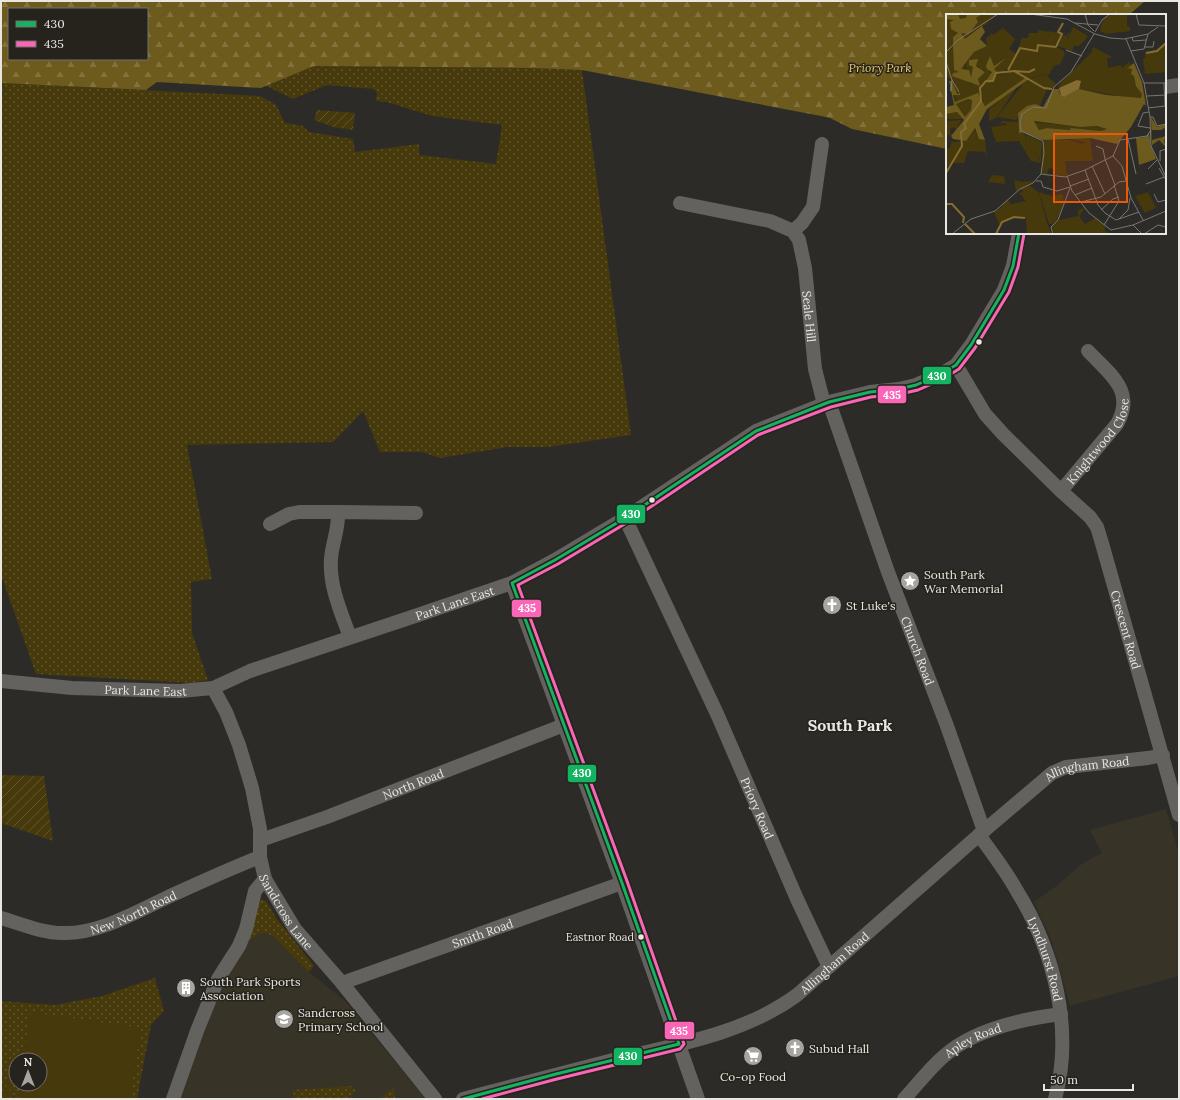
<svg xmlns="http://www.w3.org/2000/svg" width="1180" height="1100" font-family="Lora,serif">
  <style>
    .built { fill: #373327 }
    .grass { fill: url(#grass-dots); fill-rule: evenodd }
    .forest { fill: url(#forest-firs); fill-rule: evenodd }
    .garden { fill: url(#garden-furrows) }
    .pitch { fill: #46390b }
    .lines { fill: none; stroke-linecap: round; stroke-linejoin: round }
    .minor { stroke: #63625f; stroke-width: 14 }
    .bus-1-casing { stroke: #25231b; stroke-width: 6 }
    .bus-2-casing { stroke: #25231b; stroke-width: 6 }
    .bus-1 { stroke: #13b361; stroke-width: 3 }
    .bus-2 { stroke: #fa66b7; stroke-width: 3 }
    .bus-dot { fill: #e9e7e2; stroke: #25231b; stroke-width: 1.5 }
    .labels { text-anchor: middle; dominant-baseline: central; stroke-width: 3; stroke-linejoin: round; paint-order: stroke }
    .bus-label { font-size: 11px; fill: #e9e7e2; stroke: #25231b; text-anchor: end }
    .park-label { font-size: 12px; font-style: italic; fill: #eac86a; stroke: #25231b }
    .street-label { font-size: 12px; fill: #e9e7e2; stroke: #25231b }
    .poi-label { font-size: 12px; fill: #e9e7e2; stroke: #25231b; text-anchor: start }
    .district-label { font-size: 16px; font-weight: bold; fill: #e9e7e2; stroke: #25231b }
    .inset-river { fill: none; stroke: #836d30; stroke-width: 2 }
    .inset-road { fill: none; stroke: #787672; stroke-width: 1 }
    .view { fill: #e8590c; fill-opacity: 0.15; stroke: #e8590c; stroke-width: 2 }
    .inset-edge { fill: none; stroke: #e9e7e2; stroke-width: 2 }
    .line-badge { stroke: #25231b; stroke-width: 1.5 }
    .badge-label { font-size: 11px; text-anchor: middle; font-weight: bold; fill: #fff }
  </style>
  <defs>
    <pattern id="grass-dots" width="8" height="8" patternUnits="userSpaceOnUse"><rect width="8" height="8" fill="#46390b"/><path d="M2 2h.1M6 6h.1" fill="none" stroke="#61562e" stroke-width="1.8" stroke-linecap="round"/></pattern>
    <pattern id="forest-firs" width="22" height="20" patternUnits="userSpaceOnUse"><rect width="22" height="20" fill="#6d5a1d"/><path d="M5 1l3.5 6h-7zM16 11l3.5 6h-7z" fill="#82723e"/></pattern>
    <pattern id="garden-furrows" width="10" height="10" patternUnits="userSpaceOnUse"><rect width="10" height="10" fill="#46390b"/><path d="M-1 1l2-2M0 10L10 0M9 11l2-2" fill="none" stroke="#61562e"/></pattern>
  </defs>
  <rect width="100%" height="100%" fill="#2d2b27"/>
  <path class="built" d="M1166,809l13,45v122l-109,30 -18,-64 -18,-40 25,-18 24,-21 19,-10 -12,-23z
    M265,933l10,3 29,32 41,33 81,98h-248l27,-73 24,-53 18,-31 8,-7z"/>
  <path class="grass" d="M314,66l217,2 51,2 49,365 -83,12h-40l-68,11 -18,-6h-42l-17,-41 -30,31 -146,3 25,134 -21,3 1,51 16,47 -16,3 -156,-9 -35,-99v-492l259,13 16,9 9,18 18,3 6,6 44,7 2,13 64,-8v11l77,9 6,-39 -70,-9 -45,-14 -11,-1 1,-9 -4,-3 -46,-4 -34,14 -27,-13z
    M262,899l4,2 11,18 37,47 -5,6c-8,-7 -15,-15 -23,-23 -13,-15 -21,-23 -39,-7l10,-40z
    M155,978l9,33 -13,14 -14,74h-136v-98l54,4 47,-9zM16,1060h24v24h-24z
    M352,1086l4,5 -7,6 1,2h-56l-1,-9z
    M393,1088l3,11h-17z"/>
  <path class="forest" d="M1,1h1144l-16,14h-182v134l-95,-20 -22,-11 -9,-2 -239,-46 -51,-2 -217,-2 -53,22 -104,-6 -11,8 -145,-7zM9,9h138v50h-138z"/>
  <path class="garden" d="M317,110l38,3 -2,17 -20,-3 -19,-7z
    M1,775l43,1 9,65 -52,-18z"/>
  <path class="pitch" d="M30,1012l111,16 -11,71h-112l2,-15h20v-24h-17z
    M9,1069l4,1 -4,29h-5z"/>
  <g class="lines">
    <g class="minor">
      <path d="M1165,87l14,-2"/>
      <path id="s1" d="M680,203l90,18 23,10 6,9 6,28 10,101 9,35"/>
      <path d="M793,231l9,-8 11,-16 9,-63"/>
      <path id="s2" d="M956,365l29,49 18,20 58,57 29,26 7,10 4,13 78,275"/>
      <path id="s3" d="M829,402l59,170 59,154 37,105"/>
      <path id="s4" d="M1061,491l56,-67c19,-33 -8,-51 -29,-73"/>
      <path id="s5" d="M625,518l93,198 79,183 32,68"/>
      <path d="M270,524l19,-10 10,-2h39"/>
      <path d="M512,583l110,300 76,216"/>
      <path d="M350,637c-9,-25 -21,-51 -19,-78 1,-16 8,-30 7,-47l78,1"/>
      <path id="s6" d="M1,681l71,7 108,3 33,-3 37,-17 159,-53 103,-35 43,-23 70,-42 131,-87 73,-29 41,-10 29,-3 17,-4 25,-11 15,-9 15,-20 33,-55 9,-24 6,-33"/>
      <path id="s7" d="M213,688l13,24 13,33 13,43 8,41v28l5,22 30,50 47,54 93,116"/>
      <path id="s8" d="M979,835c13,18 27,36 38,56 37,60 57,138 38,208"/>
      <path id="s9" d="M261,840l66,-23 237,-92"/>
      <path id="s10" d="M1,918c20,6 41,15 62,15 36,1 73,-21 105,-36 31,-14 61,-28 92,-40"/>
      <path id="s11" d="M342,983l280,-100"/>
      <path d="M173,1099l24,-68 21,-52 21,-33 7,-17 9,-38 10,-12"/>
      <path id="s12" d="M463,1099c50,-13 100,-26 150,-39 62,-15 131,-26 184,-65l182,-160 73,-62 14,-6 82,-9 15,-3"/>
      <path id="s13" d="M904,1099c13,-14 25,-30 40,-43 29,-26 78,-37 117,-42"/>
    </g>
    <defs>
      <path id="bus-1" d="M463,1099l93,-25 123,-30 -57,-161 -110,-300 43,-23 70,-42 131,-87 73,-29 41,-10 29,-3 17,-4 25,-11 15,-9 15,-20 33,-55 9,-24 6,-33"/>
      <path id="bus-2" d="M482,1099l75,-20 123,-30 4,-5 -57,-163 -109,-296 40,-21 70,-42 130,-87 73,-28 40,-10 29,-3 18,-4 25,-11 16,-10 16,-21 34,-56 9,-25 6,-33"/>
    </defs>
    <use href="#bus-1" class="bus-1-casing"/>
    <use href="#bus-2" class="bus-2-casing"/>
    <use href="#bus-1" class="bus-1"/>
    <use href="#bus-2" class="bus-2"/>
  </g>
  <defs>
    <symbol id="sight-disc" viewBox="-11 -11 22 22"><circle r="9.5" fill="#a7a5a1" stroke="#25231b"/><path d="M0-6L1.8-2.2L6-1.7L2.9 1.2L3.7 5.4L0 3.3L-3.7 5.4L-2.9 1.2L-6-1.7L-1.8-2.2Z" fill="#fff"/></symbol>
    <symbol id="church-disc" viewBox="-11 -11 22 22"><circle r="9.5" fill="#a7a5a1" stroke="#25231b"/><path d="M-1.2-6h2.4v3.5h3.3v2.4h-3.3V6h-2.4V-.1h-3.3v-2.4h3.3Z" fill="#fff"/></symbol>
    <symbol id="building-disc" viewBox="-11 -11 22 22"><circle r="9.5" fill="#a7a5a1" stroke="#25231b"/><path d="M-4-6H4V6H1V3H-1V6H-4ZM-2.5-4.3h1.7v1.8h-1.7ZM.8-4.3h1.7v1.8H.8ZM-2.5-1h1.7V.8h-1.7ZM.8-1h1.7V.8H.8Z" fill="#fff"/></symbol>
    <symbol id="school-disc" viewBox="-11 -11 22 22"><circle r="9.5" fill="#a7a5a1" stroke="#25231b"/><path d="M0-5L7-2L0 1L-7-2ZM-4 1L0 2.5L4 1V4Q0 6-4 4Z" fill="#fff"/></symbol>
    <symbol id="supermarket-disc" viewBox="-11 -11 22 22"><circle r="9.5" fill="#a7a5a1" stroke="#25231b"/><path d="M-6-5.5h2.5l.6 2H6L4.5 2H-2.5L-4.4-4H-6ZM-1.5 3.2a1.3 1.3 0 1 0 .1 0ZM3 3.2a1.3 1.3 0 1 0 .1 0Z" fill="#fff"/></symbol>
  </defs>
  <g fill-rule="evenodd">
    <use href="#sight-disc" x="899" y="570" width="22" height="22"/>
    <use href="#church-disc" x="821" y="594" width="22" height="22"/>
    <use href="#building-disc" x="175" y="977" width="22" height="22"/>
    <use href="#school-disc" x="273" y="1008" width="22" height="22"/>
    <use href="#church-disc" x="784" y="1037" width="22" height="22"/>
    <use href="#supermarket-disc" x="742" y="1045" width="22" height="22"/>
  </g>
  <g class="bus-dot">
    <circle cx="979" cy="342" r="3.5"/>
    <circle cx="652" cy="500" r="3.5"/>
    <circle cx="641" cy="937" r="3.5"/>
  </g>
  <g class="labels">
    <g class="bus-label">
      <text x="634" y="937">Eastnor Road</text>
    </g>
    <g class="park-label">
      <text x="880" y="67">Priory Park</text>
    </g>
    <g class="street-label">
      <text stroke="none"><textPath href="#s1" startOffset="205">Seale Hill</textPath></text>
      <text stroke="none"><textPath href="#s4" startOffset="63">Knightwood Close</textPath></text>
      <text stroke="none"><textPath href="#s6" startOffset="469">Park Lane East</textPath></text>
      <text stroke="none"><textPath href="#s2" startOffset="323">Crescent Road</textPath></text>
      <text stroke="none"><textPath href="#s3" startOffset="264">Church Road</textPath></text>
      <text stroke="none"><textPath href="#s6" startOffset="145">Park Lane East</textPath></text>
      <text stroke="none"><textPath href="#s12" startOffset="725">Allingham Road</textPath></text>
      <text stroke="none"><textPath href="#s9" startOffset="162">North Road</textPath></text>
      <text stroke="none"><textPath href="#s5" startOffset="319">Priory Road</textPath></text>
      <text stroke="none"><textPath href="#s10" startOffset="138">New North Road</textPath></text>
      <text stroke="none"><textPath href="#s7" startOffset="239">Sandcross Lane</textPath></text>
      <text stroke="none"><textPath href="#s11" startOffset="149">Smith Road</textPath></text>
      <text stroke="none"><textPath href="#s8" startOffset="142">Lyndhurst Road</textPath></text>
      <text stroke="none"><textPath href="#s12" startOffset="401">Allingham Road</textPath></text>
      <text stroke="none"><textPath href="#s13" startOffset="92">Apley Road</textPath></text>
    </g>
    <g class="poi-label">
      <text x="924" y="574">South Park<tspan x="924" dy="14">War Memorial</tspan></text>
      <text x="846" y="605">St Luke's</text>
      <text x="200" y="981">South Park Sports<tspan x="200" dy="14">Association</tspan></text>
      <text x="298" y="1012">Sandcross<tspan x="298" dy="14">Primary School</tspan></text>
      <text x="809" y="1048">Subud Hall</text>
      <text x="753" y="1076" text-anchor="middle">Co-op Food</text>
    </g>
    <g class="district-label">
      <text x="850" y="725">South Park</text>
    </g>
  </g>
  <g transform="translate(946 14)">
    <rect width="220" height="220" fill="#2d2b27"/>
    <path d="M0,0h52l-16,13 3,5 -22,30 6,20 3,2h7l-1,-6 7,-6 -1,-2 -5,-1v-3h-3l-3,-7 -2,2 3,10 -4,6 -5,-13 9,-12 13,-6 -5,-5 5,5 -1,-8 5,-3 -1,-3 3,3 10,-7 12,11 -6,10 7,5 6,-16h6l1,-5h9v-3l23,4 -6,12 9,5 1,3 -5,10 -6,2 -6,10 -5,-2 -14,5 -4,-1 -40,28 -5,-12 -24,8 -3,-10 -3,1 1,-13 -5,-4zM60,43l-13,12 6,5 9,-6 2,4 -11,3 -3,-2 -2,7 -5,-2 3,-7 -6,-5 3,-5 5,5zM166,0h15v12l3,1v4l-24,3 -6,-3 3,-12zM220,30v28l-21,2 -2,-15 17,-11h-10h11zM147,33l19,10 -5,2 1,9 13,-3 1,3 7,-6 1,3 4,-2 12,38 -67,-12h-21l3,-7 31,-30zM80,66l21,9 -7,17 -5,-2 -11,4 -8,12 -19,-3zM73,70l-23,34 -7,3v-12zM22,85l4,1 -1,10 -6,7 -9,-13zM11,98l6,7h-17v-5zM15,106l-5,10 -2,-3 -4,2 1,7 -5,-2v-13zM57,107l15,1 1,12 3,-2 4,4v10l8,4 7,13 -10,-2 -12,-20 -23,1 -5,-15 15,-2v-2l-7,1zM87,108l52,5 12,-1 10,3 -6,2 -29,-3 -2,2 -23,-2 -8,2zM28,114l4,9 7,3 2,19 -2,-7 -17,-1 -4,12h-11l-7,4v-17l4,-2 2,-8 1,2 13,-1zM127,124h17l3,23h-28l2,15 -11,-1 -2,-6 -5,-1 -2,7 -6,-2 2,-32 7,-2 20,1 14,4v-2l-14,-3zM46,161l12,1 1,8 -17,-2zM68,166l8,2 13,-1 -19,10zM83,171l10,8 8,30 5,11h-25l-1,-16 -11,-2 -16,8 -5,-12 7,-4 6,-9 4,5 15,-3 -7,-8 4,-1 -2,-3zM93,178l13,4 11,-2 1,9 -7,17 -5,4h-3zM139,194l-6,8 6,8 10,-6 11,9 -2,2 5,5h-55l-2,-8 7,-6 19,-4v-6z" fill="#46390b" fill-rule="evenodd"/>
    <path d="M0,0h12l2,5 6,-1 1,-4h15l-6,4 2,4 -6,8 -5,4 -6,-1 4,6 17,-13 3,6 -5,7 7,7 -13,6 -13,17 8,1 2,7 2,-10 -4,-2v-5l9,-1 -2,7 9,6 -7,7 2,7 -28,-10 1,-3 6,-1 -5,-2 -1,-26v-7l5,-4 -7,-4 -1,-7 4,-2 -8,-1zM44,42l4,10 13,-9 -13,12 3,3 -3,8 -5,3 -3,-2 6,-9 -5,-3 -1,-3zM188,49l8,19 4,24 -2,-2 -13,23 -14,17 -27,-6 -47,2 -21,-8 -3,2 -1,-21 9,-7 8,-2 8,3 10,-18h6l1,5 7,1 12,-6 27,6 35,3 1,-4 -6,-8 -2,-10 -3,-2 1,-5 -4,-1zM88,107l47,6 16,-1 10,3 -6,2 -30,-3 -1,2 -23,-2 -8,2zM79,64l4,1 -42,30 -8,15 6,16 -6,-1 -4,-11 -9,13 -13,-2 -2,-3 13,-16 -7,-8 -11,2v-7l8,-2 -5,-24h3l5,13 3,-1v2h-7l2,7 23,-9 7,13zM22,85l4,1 -1,10 -6,7 -9,-13zM205,103l6,10 9,-3v3l-5,3h-9v10l14,-4 -2,5 2,6 -7,-7 -7,5zM203,119l2,13 5,13 -17,6 -3,-27 10,-1z" fill="#6d5a1d" fill-rule="evenodd"/>
    <path d="M215,34l3,4 -19,6v-5z" fill="#46390b"/>
    <path d="M99,60l11,10 -4,5 -7,-1 -16,-9zM81,121l15,7 -1,20 -7,-12 -6,1 -3,-5zM202,178l8,16 -11,5 -10,-17z" fill="#46390b"/>
    <path d="M127,13l15,9 -3,4 -6,6h-5l-2,5 -14,-5 5,-11 5,1 -1,5 2,-5 -3,-3 4,1zM95,17l7,1 -1,10 2,-11 8,2 -3,13 -14,-4zM86,22l6,1 -1,11 -7,-3 -1,4 -9,-3 2,-6 9,2zM93,31l7,2 -3,26h-8l1,-13h6l-5,-1zM76.5 41a5.5 5.5 0 1 1 11 0a5.5 5.5 0 1 1-11 0ZM214,41l5,9 -5,7 -5,1 -4,-12zM97.5 47a5.5 5.5 0 1 1 11 0a5.5 5.5 0 1 1-11 0ZM71,44l8,1 -1,13 -7,-1v-6l-1,4h-4v-8h5zM78.5 52a5.5 5.5 0 1 1 11 0a5.5 5.5 0 1 1-11 0ZM102,194h8l1,12h-9z" fill="#46390b"/>
    <path d="M131,66l4,1 -2,8 -15,8 -3,-2 -2,-7z" fill="#836d30"/>
    <path class="inset-river" d="M110,33l6,-13 -4,-2 5,-9M200,39l11,-2 9,-8M62,56l12,-22 17,3 1,-6 18,2M68,57l15,1 6,-3M0,159l16,-27 -1,-14 5,-4 -2,-4 17,-23 -1,-13 6,-7h7l3,-8 18,-2 30,17 8,1M0,190h6l12,13 -1,6M19,210l10,10M50,220l6,-12 12,-5 11,1"/>
    <path class="inset-road" d="M84,0l37,5 28,15 15,4 14,1 24,-5 10,-7M139,0l3,11 6,6M190,0l3,11 27,1M129,9l23,2M149,18l7,-12 8,-6M186,23l1,4 13,-1M180,25l18,44 6,34 1,29 15,31M199,33h8l1,-6M120,36l16,6M185,37l13,-2 4,-15M0,38l12,-12 40,-26M0,48l6,18 -1,11v-5M6,66l7,12M198,69h22M218,69l1,23M201,82l19,-1M202,94l17,-2M203,98l-6,1 -5,13 12,2M204,103h3l4,9 9,-2M182,125l8,35M150,132l7,3 2,10M167,142l9,10 9,32 12,22M159,145l10,26M214,147v-10l6,-2M146,152l13,28M213,154l7,12M202,155l9,-9M139,156l13,35 7,8 11,7 23,-8M95,160l3,-21 -1,-12 -22,-10 -1,-8 2,-9 11,-7 13,1 8,-21 17,-15 23,-38M95,160l24,3 20,-7 28,-14 7,-16 27,-4 3,-5M121,162l5,15 17,22 22,17 22,-5 33,-14M90,167h5l2,6 14,4 13,-4M200,170l18,-7M124,172l19,-7M208,180l4,8 8,-2M129,181l17,-7M135,188l20,-5 18,-15 7,-1M155,196l12,-11 6,-2M173,205l9,-9 2,-12M158,211l15,-24 -5,-16M187,211l9,9M6,220l19,-15 24,-8 25,-22 13,-6 8,-9M107,220l-2,-7 7,-7 12,-32M198,220l14,-9 8,2"/>
    <path class="view" d="M108,120h73v68h-73z"/>
    <rect width="220" height="220" class="inset-edge"/>
  </g>
  <g class="line-badge">
    <rect x="922" y="366" width="30" height="19" rx="4" fill="#13b361"/>
    <rect x="877" y="385" width="30" height="19" rx="4" fill="#fa66b7"/>
    <rect x="616" y="504" width="30" height="20" rx="4" fill="#13b361"/>
    <rect x="511" y="599" width="31" height="19" rx="4" fill="#fa66b7"/>
    <rect x="567" y="764" width="30" height="19" rx="4" fill="#13b361"/>
    <rect x="664" y="1021" width="31" height="19" rx="4" fill="#fa66b7"/>
    <rect x="613" y="1047" width="30" height="19" rx="4" fill="#13b361"/>
  </g>
  <g class="badge-label">
    <text x="937" y="380">430</text>
    <text x="892" y="399">435</text>
    <text x="631" y="518">430</text>
    <text x="527" y="612">435</text>
    <text x="582" y="777">430</text>
    <text x="679" y="1035">435</text>
    <text x="628" y="1060">430</text>
  </g>
  <rect width="1180" height="1100" fill="none" stroke="#e9e7e2" stroke-width="4"/>
  <rect x="8" y="8" width="140" height="52" fill="#25231b" stroke="#73716b"/>
  <rect x="16" y="21" width="20" height="6" fill="#13b361" stroke="#73716b"/>
  <text x="44" y="28" font-size="12" fill="#e9e7e2">430</text>
  <rect x="16" y="41" width="20" height="6" fill="#fa66b7" stroke="#73716b"/>
  <text x="44" y="48" font-size="12" fill="#e9e7e2">435</text>
  <g transform="translate(28 1072)"><circle r="19" fill="#25231b" stroke="#73716b"/>
  <path d="M0-3L7 15L0 10L-7 15Z" fill="#a7a5a1"/>
  <text y="-6" font-size="11" font-weight="bold" text-anchor="middle" fill="#e9e7e2">N</text>
  </g>
  <path d="M1044 1084v6h89v-6" fill="none" stroke="#e9e7e2" stroke-width="2"/>
  <text x="1050" y="1084" font-size="12" fill="#e9e7e2" stroke="#25231b" stroke-width="3" paint-order="stroke">50 m</text>
</svg>
